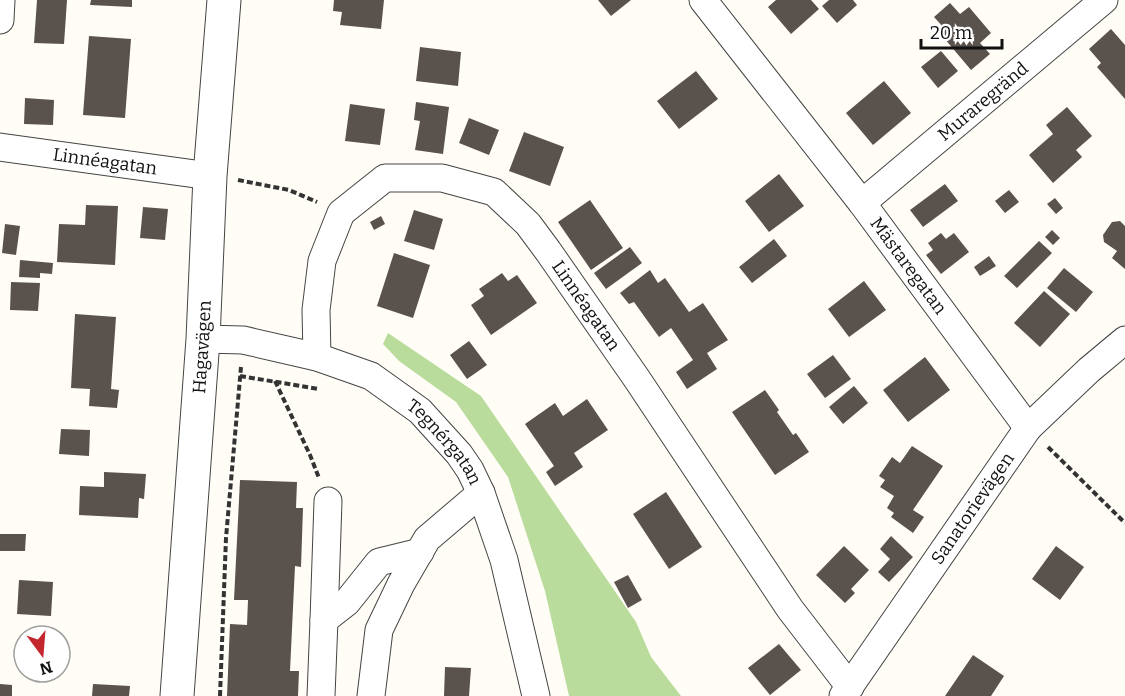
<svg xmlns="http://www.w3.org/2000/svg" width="1125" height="696" font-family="Bitter,serif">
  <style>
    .forest { fill: #b9dc9c }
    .building { fill: #5a524d }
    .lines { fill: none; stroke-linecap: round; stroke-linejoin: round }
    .minor-casing { stroke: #444; stroke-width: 29 }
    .tertiary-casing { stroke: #444; stroke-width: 35 }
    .path { stroke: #333; stroke-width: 4; stroke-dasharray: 6 3; stroke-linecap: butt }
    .minor { stroke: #fff; stroke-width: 27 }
    .tertiary { stroke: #fff; stroke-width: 33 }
    .labels { text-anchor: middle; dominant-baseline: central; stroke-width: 6; stroke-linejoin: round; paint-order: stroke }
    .street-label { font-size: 18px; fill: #111; stroke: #fff }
  </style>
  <rect width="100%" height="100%" fill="#fffdf5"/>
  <path class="forest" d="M388,333l93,63 155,226 15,35 30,39h-112l-24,-105 -37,-114 -52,-75 -57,-41 -16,-17z"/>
  <path class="building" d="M37,0h30l-3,44 -30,-1z
    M91,0h41v7l-42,-2z
    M334,0h50l-3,29 -41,-4 2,-13 -9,-1z
    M598,0h33l-20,16z
    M776,0h35l8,9 -28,25 -23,-27z
    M829,0h24l4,5 -20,18 -15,-17z
    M950,3l10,11 9,-7 22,26 -11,10 10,11 -19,16 -32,-38 5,-4 -10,-11z
    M1111,29l14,16v54l-28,-32 4,-4 -12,-14z
    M89,36l42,3 -6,79 -42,-3z
    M420,47l41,5 -3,34 -42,-5z
    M941,51l17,20 -20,17 -17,-21z
    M696,71l22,28 -39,30 -22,-28z
    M884,81l27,32 -38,32 -27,-32z
    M25,98l29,2 -1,25 -29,-1z
    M416,102l33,5 -6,47 -28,-4 5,-29 -6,-1z
    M350,104l35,5 -5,36 -35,-4z
    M1067,107l25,29 -16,14 6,7 -29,26 -24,-28 24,-21 -7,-9z
    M469,118l30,12 -10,25 -30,-12z
    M524,132l40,15 -14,39 -41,-15z
    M779,174l25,32 -35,26 -24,-31z
    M945,184l13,17 -35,26 -13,-17z
    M1009,190l10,12 -14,11 -10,-12z
    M1055,198l8,10 -7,6 -9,-10z
    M590,200l33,48 -32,22 -33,-48z
    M86,205l32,1 -3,59 -58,-3 2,-38 26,1z
    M143,207l25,2 -3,31 -25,-2z
    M414,210l29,9 -9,31 -30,-9z
    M381,216l4,8 -11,6 -4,-8z
    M1120,221l5,5v43l-13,-11 5,-7 -13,-9 -1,-7 9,-13z
    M5,224l15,2 -4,29 -14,-2z
    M1052,230l8,8 -7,7 -8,-8z
    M941,233l5,6 8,-6 15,19 -28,22 -15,-19 7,-5 -5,-7z
    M774,239l13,17 -35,27 -13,-16z
    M1039,241l13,12 -35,35 -13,-12z
    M630,247l12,16 -36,26 -12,-16z
    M394,253l36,12 -17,53 -36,-12z
    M989,256l7,10 -16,10 -6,-9z
    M20,260l33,3 -1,11 -12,-1v5l-21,-1z
    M1064,268l29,24 -17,20 -29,-24z
    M650,270l8,13 7,-5 24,34 14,-9 25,37 -21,13 10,16 -30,20 -11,-17 17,-12 -22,-32 -12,9 -25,-35 -5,2 -9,-11z
    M502,273l6,8 9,-6 20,28 -46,32 -20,-30 13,-9 -5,-7z
    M864,281l22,29 -37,27 -21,-28z
    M11,282l29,1 -2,28 -28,-1z
    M1044,291l26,23 -30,33 -26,-24z
    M75,314l41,3 -5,72 8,1 -2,18 -28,-2 1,-17 -19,-1z
    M469,341l18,24 -20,14 -17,-24z
    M833,355l18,24 -26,19 -18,-24z
    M925,357l25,33 -42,32 -25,-32z
    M854,386l14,17 -25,21 -14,-17z
    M765,390l14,20 -2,2 16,23 3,-2 13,19 -34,23 -43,-63z
    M587,399l21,31 -34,23 9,14 -28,19 -9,-14 8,-6 -29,-42 30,-21 8,13z
    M61,429l29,1 -1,26 -30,-2z
    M912,446l31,20 -30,44 11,7 -11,16 -22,-16 3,-4 -7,-5 7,-12 -14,-9 5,-7 -6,-4 13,-19 8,6z
    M104,472l42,2 -2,25 -5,-1 -1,20 -59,-3 1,-29 24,1z
    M240,480l57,2 -1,26h7l-2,59 -6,-1 -5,105h9l-1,25h-71l3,-72 17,1 1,-25h-14z
    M666,492l36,55 -33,22 -36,-55z
    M0,534h26l-1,17h-25z
    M891,536l22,21 -24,25 -11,-10 12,-13 -10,-10z
    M844,546l25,24 -18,19 4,4 -10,10 -29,-28z
    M1056,546l28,21 -24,33 -28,-21z
    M628,575l14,25 -14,8 -14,-26z
    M19,580l34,2 -2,34 -34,-2z
    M779,644l22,26 -31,25 -22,-27z
    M973,655l31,21 -13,20h-46z
    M445,667l26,1 -2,28h-25z
    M0,684l12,1v11h-12z
    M93,684l37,2 -1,10h-37z"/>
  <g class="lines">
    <defs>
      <g id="minor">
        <path id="s1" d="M703,0l159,203 166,225"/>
        <path d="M0,20l1,-20"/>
        <path id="s2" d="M0,147l210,29"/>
        <path id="s3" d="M862,203l242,-203"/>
        <path id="s4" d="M203,339l40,1 74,17 54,19 49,35 39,43 11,16 11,23 23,67 32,136"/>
        <path id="s5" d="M317,357l-1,-47 6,-49 19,-48 44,-35h57l52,14 34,32 20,27 89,128 153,230 60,78"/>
        <path d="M324,620l4,-119"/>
        <path d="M321,696l3,-76 23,-18 32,-40 41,-10"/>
        <path d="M371,696l8,-66 22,-46 26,-45 54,-46"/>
        <path id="s6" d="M843,696l185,-268 61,-58 36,-30"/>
      </g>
      <g id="tertiary">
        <path id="s7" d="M177,696l26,-357 7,-163 14,-176"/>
      </g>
    </defs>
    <use href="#minor" class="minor-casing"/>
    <use href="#tertiary" class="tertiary-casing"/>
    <path class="path" d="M238,180l51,10 28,12
      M240,376l79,13
      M275,381l35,74 9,23
      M1048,447l77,76
      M220,696l6,-158 15,-171"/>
    <use href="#minor" class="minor"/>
    <use href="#tertiary" class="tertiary"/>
  </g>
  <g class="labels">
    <g class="street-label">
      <text stroke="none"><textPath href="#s3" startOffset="158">Muraregränd</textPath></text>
      <text stroke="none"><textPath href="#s2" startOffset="106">Linnéagatan</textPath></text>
      <text stroke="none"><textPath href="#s1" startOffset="336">Mästaregatan</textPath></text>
      <text stroke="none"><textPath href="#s5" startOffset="462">Linnéagatan</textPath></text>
      <text stroke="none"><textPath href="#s7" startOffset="350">Hagavägen</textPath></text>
      <text stroke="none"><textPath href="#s4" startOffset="273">Tegnérgatan</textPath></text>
      <text stroke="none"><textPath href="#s6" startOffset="228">Sanatorievägen</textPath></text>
    </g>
  </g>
  <g transform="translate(42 654) rotate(164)"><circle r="28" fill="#ffffff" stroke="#a0a0a0" stroke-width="1.5"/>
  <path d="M0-4.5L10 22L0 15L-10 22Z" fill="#c4262e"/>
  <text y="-9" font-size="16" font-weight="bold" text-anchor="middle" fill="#111111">N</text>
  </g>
  <path d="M921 39v9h81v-9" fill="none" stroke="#111111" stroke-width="3"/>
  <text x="930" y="39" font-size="18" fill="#111111" stroke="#ffffff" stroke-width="4.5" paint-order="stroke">20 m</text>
</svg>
